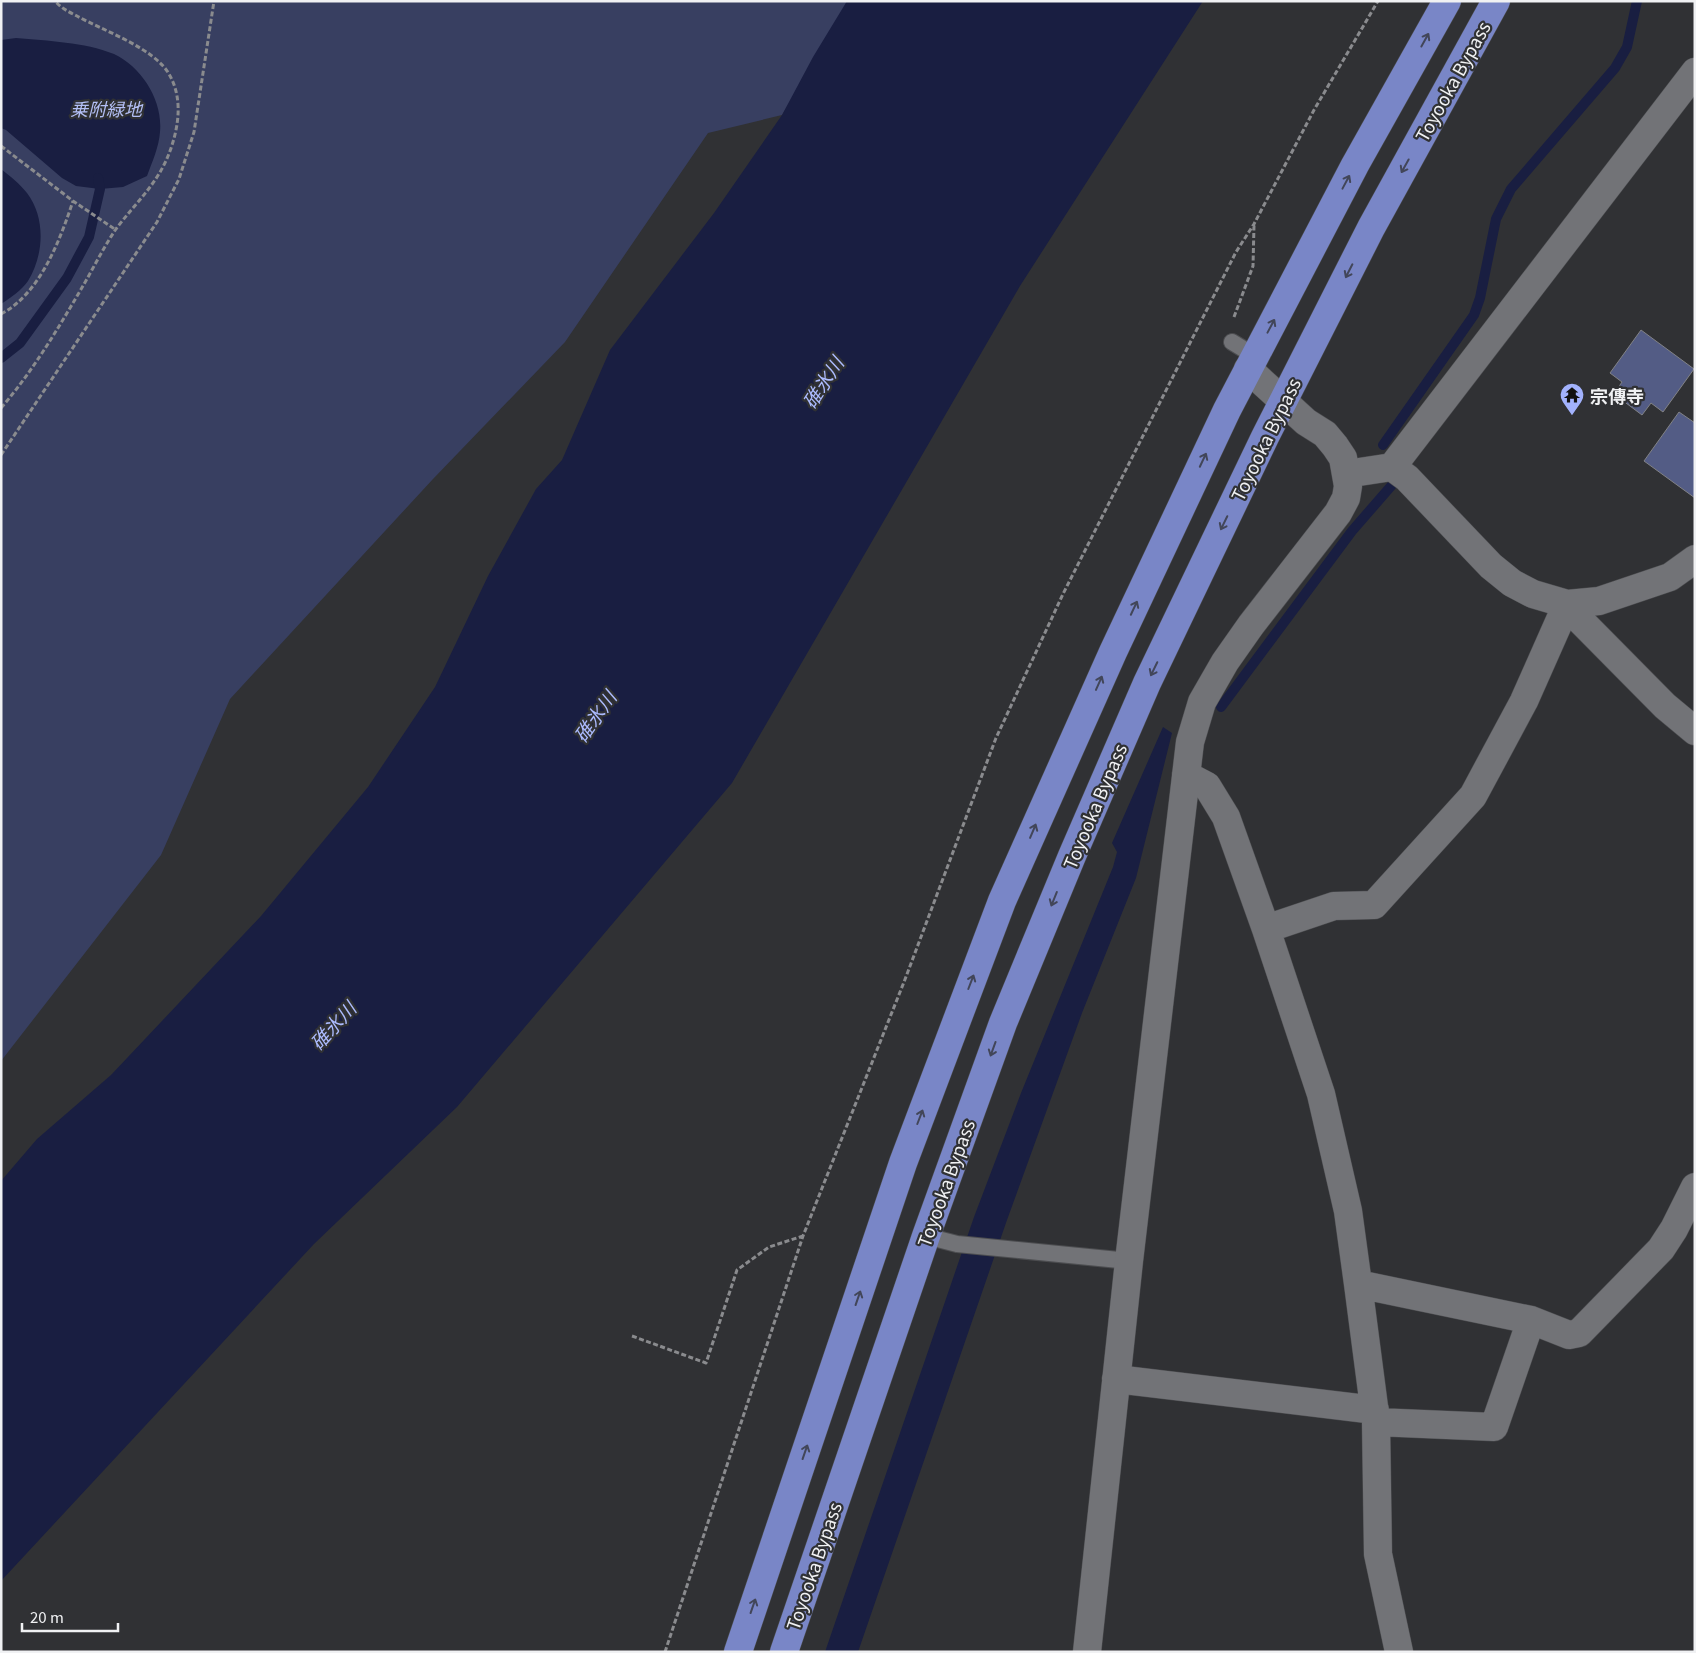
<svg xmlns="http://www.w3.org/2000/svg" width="1696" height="1653" font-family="Georgia,'Noto Sans JP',serif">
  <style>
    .green { fill: #383f61 }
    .water { fill: #191e41 }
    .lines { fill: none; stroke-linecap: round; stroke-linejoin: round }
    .stream { stroke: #191e41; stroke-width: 10 }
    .building { fill: #535c85; stroke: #818286 }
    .lane-casing { stroke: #4c4d50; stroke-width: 18 }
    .street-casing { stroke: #4c4d50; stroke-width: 29 }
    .highway-casing { stroke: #4c4d50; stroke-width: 29 }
    .path { stroke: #8a8b8e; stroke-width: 3; stroke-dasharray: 5 2.5; stroke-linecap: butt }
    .lane { stroke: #727377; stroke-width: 16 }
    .street { stroke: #727377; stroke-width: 28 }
    .highway { stroke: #7986c7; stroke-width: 28 }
    .oneway { stroke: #424659 }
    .labels { text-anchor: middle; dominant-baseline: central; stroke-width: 4.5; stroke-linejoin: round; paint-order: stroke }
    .street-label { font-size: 18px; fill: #f0f1f3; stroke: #303134 }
    .park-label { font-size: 18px; font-style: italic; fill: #b3bff5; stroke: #303134 }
    .poi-label { font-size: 18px; font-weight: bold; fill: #f0f1f3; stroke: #303134; text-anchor: start }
    .water-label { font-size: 19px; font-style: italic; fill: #acbbfe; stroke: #303134 }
  </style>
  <rect width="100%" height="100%" fill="#303134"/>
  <path class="green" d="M1,1h850l-69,114 -74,18 -143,209 -132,137 -203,220 -69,156 -160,206z"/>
  <path class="water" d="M847,1h356l-183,285 -288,497 -275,324 -143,137 -313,337v-400l36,-42 74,-64 150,-159 107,-129 67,-100 53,-111 48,-87 26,-29 48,-110 104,-137 68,-98 31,-58z
    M16,38c32,3 68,4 98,16 28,13 49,47 46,78 -1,15 -8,30 -13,44l-24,11 -23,2 -24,-3 -14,-8 -56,-48 -5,-2v-88z
    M1,169c9,7 19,15 26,24 19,25 17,62 1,88 -6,9 -18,17 -27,23z
    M1163,727l9,6 -36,145 -54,135 -75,207 -149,432h-33l149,-435 47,-124 92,-226 4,-15 -5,-9z"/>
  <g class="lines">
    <path class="stream" d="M1,358l19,-15 47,-65 22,-41 11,-48 -2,-11
      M1383,445l91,-130 6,-17 16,-79 15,-30 104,-121 12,-21 10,-46
      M1221,707l131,-176 40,-46"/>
  </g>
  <path class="building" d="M1641,330l53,39 -31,43 -12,-9 -9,12 -28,-21 8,-12 -12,-9z
    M1679,412l16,11v75l-51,-37z"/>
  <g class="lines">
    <defs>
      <path id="lane" d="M1232,342l23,14
        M926,1236l31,8 172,17"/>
      <path id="street" d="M1392,467l15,11 84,88 21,17 21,11 34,10 32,-3 71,-24 25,-18
        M1346,474l46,-7 303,-395
        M1567,604l8,11 90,91 30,25
        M1186,775l21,11 19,31 40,112 55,165 27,117 10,73 18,138 2,132 21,98
        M1266,929l68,-23 40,-1 99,-109 51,-95 43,-97
        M1358,1284l173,36 38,15 10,-2 82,-84 13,-20 21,-42
        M1116,1379l259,31
        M1376,1422l118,5 37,-107
        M1087,1652l42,-391 61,-519 12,-40 23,-40 26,-37 87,-112 8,-15 2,-12 -5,-28 -8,-12 -10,-12 -19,-12 -58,-53"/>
      <path id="highway" d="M738,1652l165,-489 99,-262 111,-249 114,-242 128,-245 92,-164
        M784,1652l142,-416 77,-213 69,-167 75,-173 118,-246 106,-209 125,-227"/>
    </defs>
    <use href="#lane" class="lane-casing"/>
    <use href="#street" class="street-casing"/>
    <use href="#highway" class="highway-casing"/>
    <path class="path" d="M1,146l72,55 43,29
      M1,314c39,-20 59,-74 72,-113
      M1234,317l19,-51 1,-41
      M1,408c31,-36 55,-76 79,-117 12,-20 23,-43 36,-62 20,-27 42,-45 54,-78 9,-25 13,-53 -1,-77 -15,-26 -65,-43 -92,-58 -8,-4 -16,-8 -22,-15
      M1,455l156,-233 22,-43 15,-47 20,-131
      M632,1336l74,27 31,-93 32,-23 34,-11
      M665,1652l138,-416 101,-254 92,-244 67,-144 173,-342 18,-28 60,-114 64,-109"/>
    <use href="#lane" class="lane"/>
    <use href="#street" class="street"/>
    <use href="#highway" class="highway"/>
  </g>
  <defs><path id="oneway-shaft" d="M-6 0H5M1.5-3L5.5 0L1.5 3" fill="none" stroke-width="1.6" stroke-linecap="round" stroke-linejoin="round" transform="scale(1.25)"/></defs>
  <g class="oneway">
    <use href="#oneway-shaft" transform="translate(1425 40) rotate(-61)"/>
    <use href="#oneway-shaft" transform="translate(1405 166) rotate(119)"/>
    <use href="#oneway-shaft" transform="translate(1346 182) rotate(-62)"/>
    <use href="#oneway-shaft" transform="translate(1349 271) rotate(117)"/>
    <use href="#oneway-shaft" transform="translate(1271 326) rotate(-62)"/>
    <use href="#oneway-shaft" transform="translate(1203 460) rotate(-65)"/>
    <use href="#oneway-shaft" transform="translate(1224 523) rotate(116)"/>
    <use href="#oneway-shaft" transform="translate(1134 608) rotate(-65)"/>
    <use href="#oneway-shaft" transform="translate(1154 669) rotate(116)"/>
    <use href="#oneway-shaft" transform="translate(1099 683) rotate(-66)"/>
    <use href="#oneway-shaft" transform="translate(1033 831) rotate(-67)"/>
    <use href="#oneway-shaft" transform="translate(1054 899) rotate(112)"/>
    <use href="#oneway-shaft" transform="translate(971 982) rotate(-69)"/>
    <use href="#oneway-shaft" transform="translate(993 1049) rotate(110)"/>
    <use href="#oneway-shaft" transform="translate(920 1117) rotate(-69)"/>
    <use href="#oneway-shaft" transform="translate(858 1298) rotate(-71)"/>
    <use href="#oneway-shaft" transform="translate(805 1452) rotate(-71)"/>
    <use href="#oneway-shaft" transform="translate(753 1606) rotate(-71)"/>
  </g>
  <defs>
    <symbol id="temple-pin" viewBox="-11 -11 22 30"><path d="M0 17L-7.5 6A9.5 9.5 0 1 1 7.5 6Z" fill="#a2b2fd" stroke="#303134"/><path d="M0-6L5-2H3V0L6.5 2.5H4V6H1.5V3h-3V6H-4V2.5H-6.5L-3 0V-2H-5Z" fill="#111"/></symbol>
  </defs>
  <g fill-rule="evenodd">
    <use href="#temple-pin" x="1558" y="381" width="28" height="38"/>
  </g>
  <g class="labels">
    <g class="street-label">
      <text transform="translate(1452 81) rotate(-61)">Toyooka Bypass</text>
      <text transform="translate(1265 439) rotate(-64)">Toyooka Bypass</text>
      <text transform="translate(1094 806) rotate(-67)">Toyooka Bypass</text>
      <text transform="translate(945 1183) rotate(-70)">Toyooka Bypass</text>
      <text transform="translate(813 1566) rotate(-71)">Toyooka Bypass</text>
    </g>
    <g class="park-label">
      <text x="106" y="108">乗附緑地</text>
    </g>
    <g class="poi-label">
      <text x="1590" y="395">宗傳寺</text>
    </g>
    <g class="water-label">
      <text transform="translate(822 382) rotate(-57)">碓氷川</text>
      <text transform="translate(594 716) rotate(-55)">碓氷川</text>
      <text transform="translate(332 1025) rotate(-48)">碓氷川</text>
    </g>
  </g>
  <rect width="1696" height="1653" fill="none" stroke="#f0f1f3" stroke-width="5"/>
  <path d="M22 1623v8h96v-8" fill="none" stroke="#f0f1f3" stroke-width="2.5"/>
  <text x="30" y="1623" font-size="15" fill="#f0f1f3" stroke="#303134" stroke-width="4" paint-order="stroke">20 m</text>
</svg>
